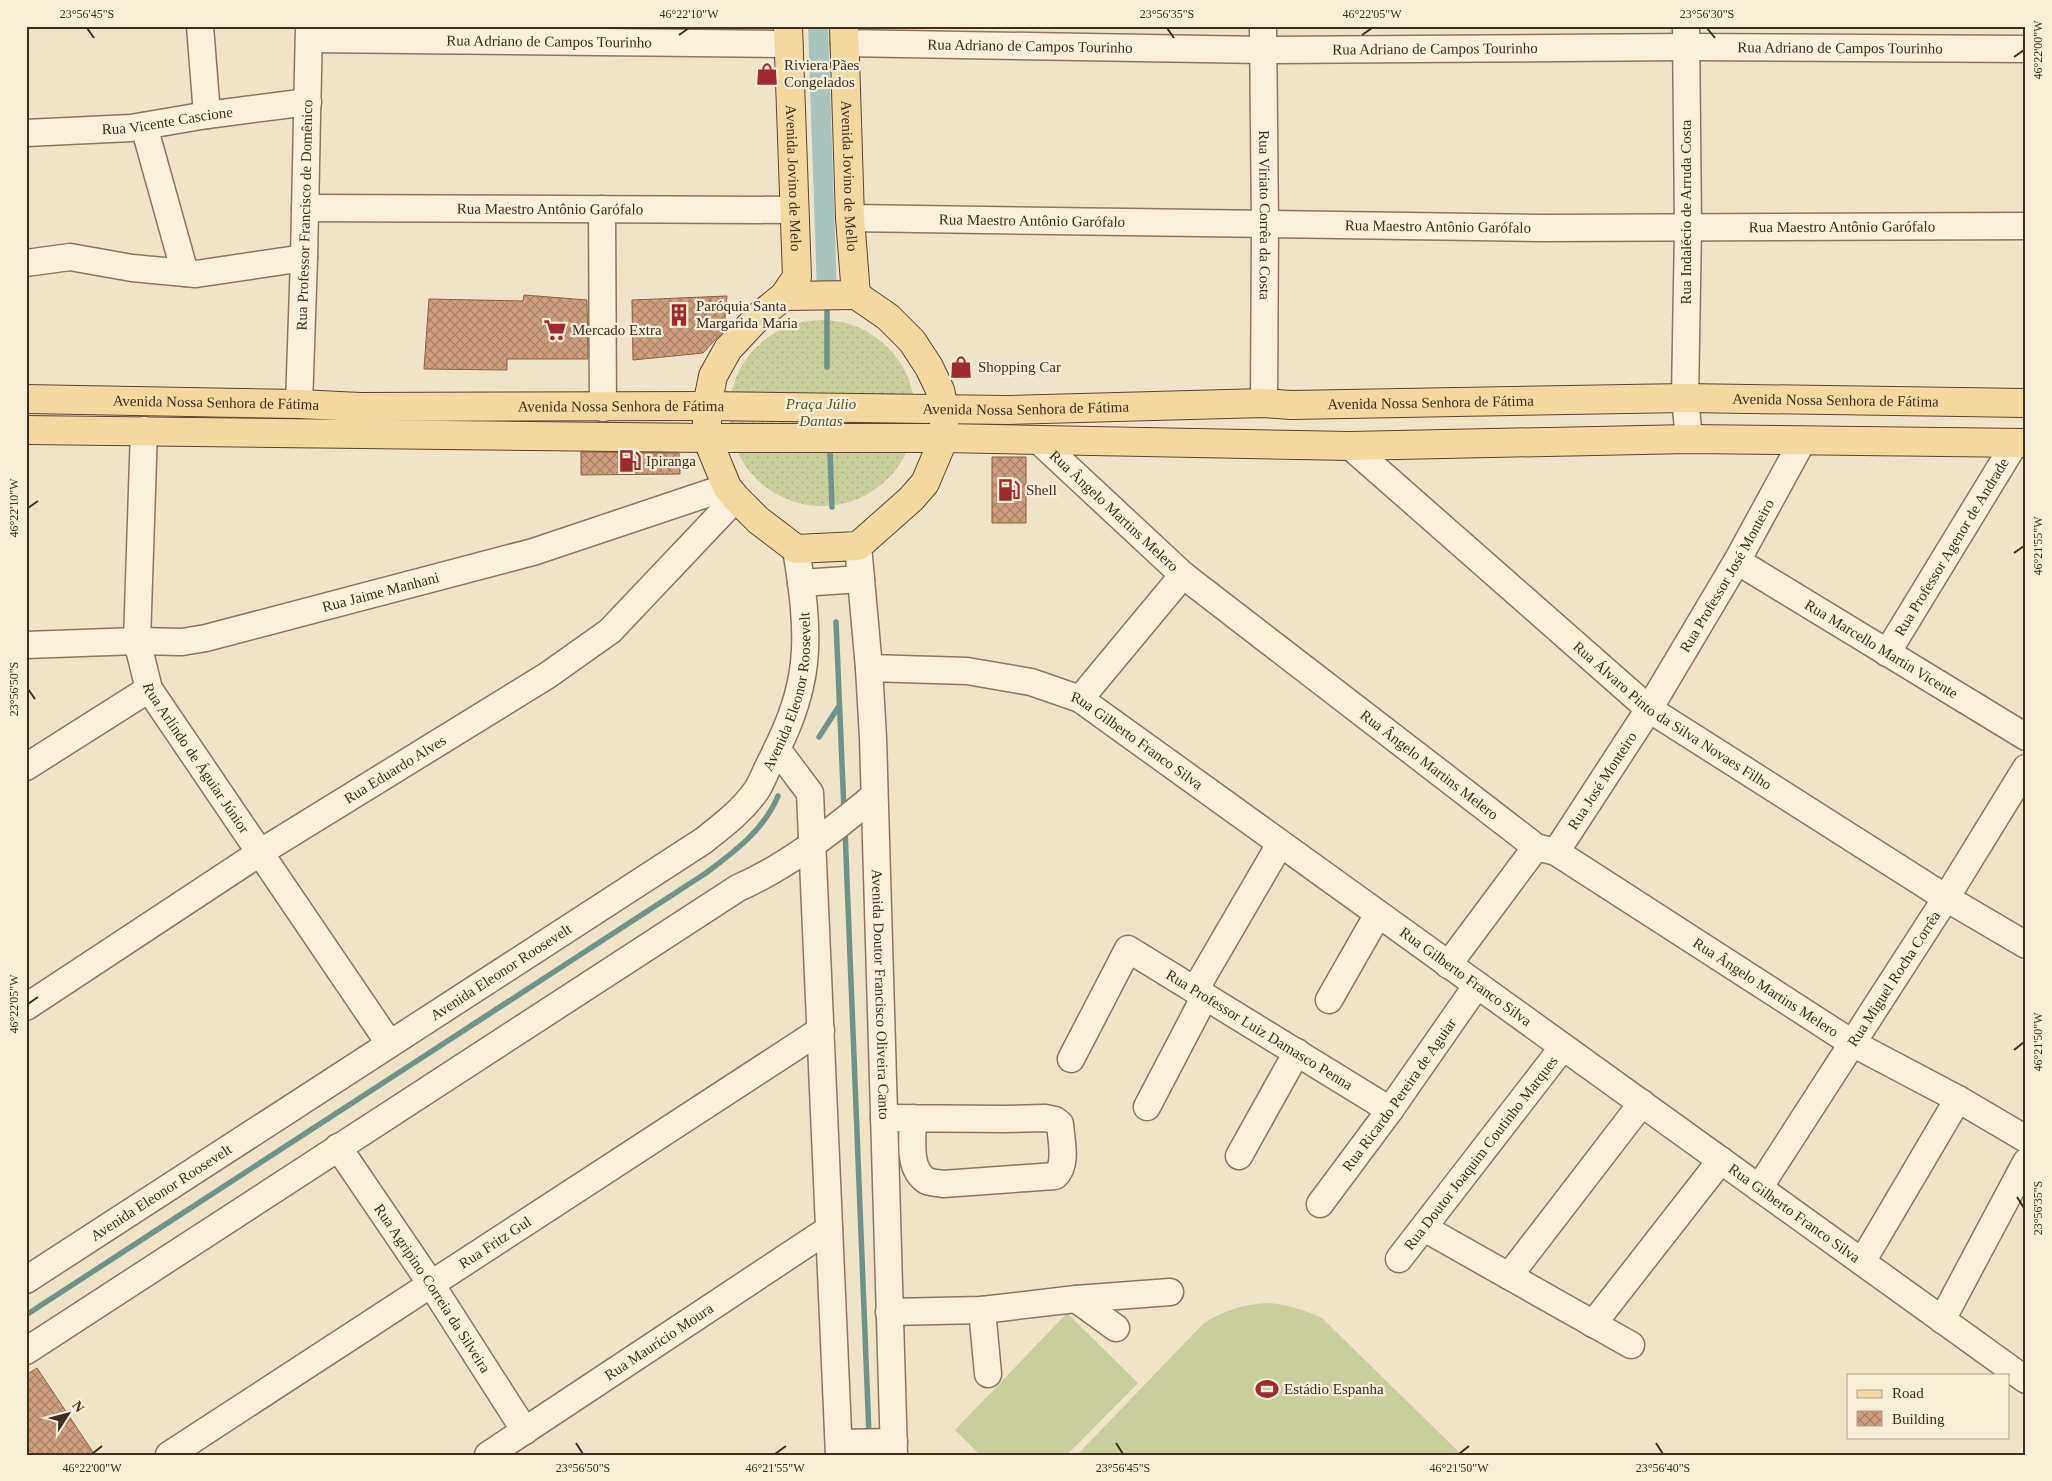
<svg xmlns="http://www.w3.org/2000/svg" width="2052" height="1481" font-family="'Times New Roman',serif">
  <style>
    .grass { fill: #c9cf9b }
    .park { fill: url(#park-dots) }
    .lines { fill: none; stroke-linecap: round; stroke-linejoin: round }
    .stream { stroke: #6f938a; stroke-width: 5.5 }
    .canal { stroke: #a9c4bc; stroke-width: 20 }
    .building { fill: url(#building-cross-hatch); stroke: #8d5f41 }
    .minor-casing { stroke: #8d765c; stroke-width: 29 }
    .major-casing { stroke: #5b4430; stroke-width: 30 }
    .minor { stroke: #faf1dc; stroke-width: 26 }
    .major { stroke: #f3d9a0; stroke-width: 28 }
    .ticks { fill: none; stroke: #3d2e20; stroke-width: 2 }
    .labels { text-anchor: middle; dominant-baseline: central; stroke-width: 4.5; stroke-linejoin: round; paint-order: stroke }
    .street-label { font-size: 15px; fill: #3d2e20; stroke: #f7eed8 }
    .poi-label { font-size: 15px; fill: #3d2e20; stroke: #f7eed8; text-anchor: start }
    .park-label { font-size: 15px; font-style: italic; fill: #4d5a26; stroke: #f7eed8 }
    .neatline { fill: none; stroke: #3d2e20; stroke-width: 2 }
    .ticks-label { font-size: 12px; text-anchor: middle; fill: #3d2e20 }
  </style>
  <defs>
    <pattern id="park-dots" width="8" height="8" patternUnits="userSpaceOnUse" patternTransform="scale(1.25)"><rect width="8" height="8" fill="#c9cf9b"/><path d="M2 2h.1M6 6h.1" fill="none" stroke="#aeb285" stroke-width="1.8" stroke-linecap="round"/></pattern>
    <pattern id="building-cross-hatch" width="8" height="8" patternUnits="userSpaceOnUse" patternTransform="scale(1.25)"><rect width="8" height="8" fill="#cf9f7d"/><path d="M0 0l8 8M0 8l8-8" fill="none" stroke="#a98266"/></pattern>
  </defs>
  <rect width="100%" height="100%" fill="#f0e4c8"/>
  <path class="grass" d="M1269,1303c19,2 35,7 53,15l140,137h-385l126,-131c21,-14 41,-20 66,-21z
    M1067,1313l71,70 -71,72h-87l-25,-25z"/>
  <path class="park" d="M729 413a93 93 0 1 1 186 0a93 93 0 1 1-186 0Z"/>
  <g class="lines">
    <path class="stream" d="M827,301v66
      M830,451l2,56
      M836,622l8,189
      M819,737l20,-31
      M845,830l24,605
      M26,1315l680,-442c28,-21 58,-43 72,-77"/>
    <path class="canal" d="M818,26l9,267"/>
  </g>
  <path class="building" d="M524,295l63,5 1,59h-81v11l-83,-1 5,-70 94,2z
    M727,296l-3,34 -21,23 -70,7 -1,-60z
    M581,452l98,1 1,21 -99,1z
    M992,457h34v66h-34z
    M37,1368l58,87h-69v-80z"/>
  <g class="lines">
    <defs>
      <g id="minor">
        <path d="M200,26l7,89"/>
        <path id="s1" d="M1263,26l2,199 -1,178"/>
        <path d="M1686,26l2,202 -3,170 4,41"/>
        <path id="s2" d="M309,39l480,5"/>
        <path id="s3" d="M844,43l419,7 423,-3 340,2"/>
        <path d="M144,126l41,147"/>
        <path id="s4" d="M26,133l105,-5 76,-13 101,-13"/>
        <path id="s5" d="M305,208l489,2"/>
        <path d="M602,209l1,199"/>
        <path id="s6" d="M850,218l691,10 485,-2"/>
        <path d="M26,263l44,-6 62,11 64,6 108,-16"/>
        <path id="s7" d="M299,404l5,-146 5,-232"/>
        <path id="s8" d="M144,430l-7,211 12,48 240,354"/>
        <path id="s9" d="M1038,440l145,135 353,272 20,5 296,191 106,56"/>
        <path id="s10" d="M1350,446l299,263 297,189 80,47"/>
        <path id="s11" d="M858,546l11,122 4,70 21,717"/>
        <path id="s12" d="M1737,561l289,176"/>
        <path d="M801,583l60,-4"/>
        <path id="s13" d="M26,645l111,-4 45,1 24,-4 327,-86 194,-65"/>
        <path id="s14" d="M1887,653l128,-210"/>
        <path id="s15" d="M869,668l98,3 64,11 49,17 946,681"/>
        <path d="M1080,699l103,-124"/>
        <path d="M777,749l33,44 29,662"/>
        <path d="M26,767l123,-78"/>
        <path id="s16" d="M1556,852l93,-143 88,-148 66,-121"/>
        <path d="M1448,965l88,-118"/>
        <path d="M1195,990l85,-146"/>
        <path d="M1329,1000l49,-86"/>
        <path id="s17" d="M26,1007l235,-155 287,-177 62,-44 126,-133"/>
        <path id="s18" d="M1071,1059l57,-110 262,161"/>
        <path d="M1147,1107l58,-111"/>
        <path d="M884,1118l119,1 42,-1 10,2 5,4c1,16 8,41 -5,52l-112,8c-5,-1 -11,-1 -16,-3 -20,-12 -14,-43 -14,-63"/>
        <path id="s19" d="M338,1147l93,137 94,147"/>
        <path d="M1239,1156l58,-104"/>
        <path id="s20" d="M1759,1188l187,-290 80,-130"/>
        <path id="s21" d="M1320,1204l70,-94 87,-125"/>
        <path d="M1424,1228l207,117"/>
        <path id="s22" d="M1399,1259l164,-212"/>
        <path d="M1862,1262l96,-163 68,40"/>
        <path d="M1509,1276l133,-173"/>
        <path id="s23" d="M26,1280l677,-439c19,-15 39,-30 53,-50 5,-7 8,-16 12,-24 17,-33 32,-66 36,-104 4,-37 -2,-77 -8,-114"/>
        <path d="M1076,1299l40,29"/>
        <path d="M982,1310l6,64"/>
        <path d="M889,1312l93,-2 94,-11 94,-7"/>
        <path d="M1942,1320l84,-158"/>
        <path d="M1593,1324l128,-164"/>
        <path d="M26,1351l712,-463c50,-22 94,-57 136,-92"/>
        <path d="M839,1443l55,-1"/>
        <path id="s24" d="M169,1455l652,-425"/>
        <path id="s25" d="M488,1455l341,-226"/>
      </g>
      <g id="major">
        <path id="s26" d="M788,26l9,251 -13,19 -26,21 -30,32 -15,27 -6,30v32l20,49 9,11 22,22 38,29 62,-3 53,-47 14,-16 19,-45v-29l-4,-19 -11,-23 -17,-26 -24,-24 -32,-22"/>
        <path id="s27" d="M844,26l6,192 6,77"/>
        <path d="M784,296l72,-1"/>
        <path id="s28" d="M26,399l273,5 61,3 347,-1 301,4 256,-7 27,2 394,-7 341,5"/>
        <path d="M26,430l681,8h237l406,8 339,-7 337,4"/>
      </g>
    </defs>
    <use href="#minor" class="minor-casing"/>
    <use href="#major" class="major-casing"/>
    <use href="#minor" class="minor"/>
    <use href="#major" class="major"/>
  </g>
  <path class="ticks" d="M87,28l7,10M1167,28l7,10M1707,28l8,10M679,35l10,-7M1362,35l10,-7M2014,57l10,-7M28,508l10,-7M2014,553l10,-7M28,689l7,10M28,1004l10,-7M2014,1050l10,-8M2017,1197l7,11M576,1443l7,11M1116,1443l7,11M1656,1443l7,11M92,1454l10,-8M775,1454l11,-8M1459,1454l10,-8"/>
  <defs>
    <symbol id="shop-bare" viewBox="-9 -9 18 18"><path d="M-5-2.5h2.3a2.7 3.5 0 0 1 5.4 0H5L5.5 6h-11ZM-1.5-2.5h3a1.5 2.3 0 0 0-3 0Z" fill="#9e2a2b" stroke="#f7eed8" stroke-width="2.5" paint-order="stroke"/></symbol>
    <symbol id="building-bare" viewBox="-9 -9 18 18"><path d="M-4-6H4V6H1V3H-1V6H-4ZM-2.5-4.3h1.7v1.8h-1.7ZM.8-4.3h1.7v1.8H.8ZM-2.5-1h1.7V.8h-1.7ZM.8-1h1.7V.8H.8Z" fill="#9e2a2b" stroke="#f7eed8" stroke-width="2.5" paint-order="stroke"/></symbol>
    <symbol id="supermarket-bare" viewBox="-9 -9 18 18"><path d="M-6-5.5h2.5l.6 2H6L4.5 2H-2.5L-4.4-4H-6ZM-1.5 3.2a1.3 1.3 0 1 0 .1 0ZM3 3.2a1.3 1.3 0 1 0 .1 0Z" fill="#9e2a2b" stroke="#f7eed8" stroke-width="2.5" paint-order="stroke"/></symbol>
    <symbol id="fuel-bare" viewBox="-9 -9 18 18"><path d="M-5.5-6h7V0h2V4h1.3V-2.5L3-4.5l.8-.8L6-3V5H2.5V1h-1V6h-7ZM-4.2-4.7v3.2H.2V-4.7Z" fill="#9e2a2b" stroke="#f7eed8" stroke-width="2.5" paint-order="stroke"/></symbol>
    <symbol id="stadium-bare" viewBox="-9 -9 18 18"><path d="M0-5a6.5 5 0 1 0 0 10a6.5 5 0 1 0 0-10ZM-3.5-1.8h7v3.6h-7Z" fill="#9e2a2b" stroke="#f7eed8" stroke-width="2.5" paint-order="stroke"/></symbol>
  </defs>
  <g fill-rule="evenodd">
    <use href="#shop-bare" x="751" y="58" width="32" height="32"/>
    <use href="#building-bare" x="663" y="299" width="32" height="32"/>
    <use href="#supermarket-bare" x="539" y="314" width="32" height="32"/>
    <use href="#shop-bare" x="945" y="351" width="32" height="32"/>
    <use href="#fuel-bare" x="614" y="445" width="32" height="32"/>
    <use href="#fuel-bare" x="993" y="474" width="32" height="32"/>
    <use href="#stadium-bare" x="1251" y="1373" width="32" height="32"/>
  </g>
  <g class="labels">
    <g class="street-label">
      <text stroke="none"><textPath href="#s2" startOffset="240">Rua Adriano de Campos Tourinho</textPath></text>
      <text stroke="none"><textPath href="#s3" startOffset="186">Rua Adriano de Campos Tourinho</textPath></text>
      <text stroke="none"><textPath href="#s3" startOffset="996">Rua Adriano de Campos Tourinho</textPath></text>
      <text stroke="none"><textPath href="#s3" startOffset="591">Rua Adriano de Campos Tourinho</textPath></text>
      <text stroke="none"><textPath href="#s4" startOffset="142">Rua Vicente Cascione</textPath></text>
      <text stroke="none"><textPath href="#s27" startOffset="150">Avenida Jovino de Mello</textPath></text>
      <text stroke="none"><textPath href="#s26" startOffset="152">Avenida Jovino de Melo</textPath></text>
      <text stroke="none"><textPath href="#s5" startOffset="245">Rua Maestro Antônio Garófalo</textPath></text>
      <text transform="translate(1686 212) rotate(-90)">Rua Indalécio de Arruda Costa</text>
      <text stroke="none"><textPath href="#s1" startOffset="189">Rua Viriato Corrêa da Costa</textPath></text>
      <text stroke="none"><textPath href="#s7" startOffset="189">Rua Professor Francisco de Domênico</textPath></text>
      <text stroke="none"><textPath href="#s6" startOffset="182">Rua Maestro Antônio Garófalo</textPath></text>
      <text stroke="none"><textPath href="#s6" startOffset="588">Rua Maestro Antônio Garófalo</textPath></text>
      <text stroke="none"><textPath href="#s6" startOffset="992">Rua Maestro Antônio Garófalo</textPath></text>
      <text stroke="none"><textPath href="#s28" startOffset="1810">Avenida Nossa Senhora de Fátima</textPath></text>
      <text stroke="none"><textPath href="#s28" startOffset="190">Avenida Nossa Senhora de Fátima</textPath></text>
      <text stroke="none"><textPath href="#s28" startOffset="1405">Avenida Nossa Senhora de Fátima</textPath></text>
      <text stroke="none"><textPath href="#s28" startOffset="595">Avenida Nossa Senhora de Fátima</textPath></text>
      <text stroke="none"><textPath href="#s28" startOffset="1000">Avenida Nossa Senhora de Fátima</textPath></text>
      <text stroke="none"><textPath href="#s9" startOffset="104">Rua Ângelo Martins Melero</textPath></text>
      <text stroke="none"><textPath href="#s14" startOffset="124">Rua Professor Agenor de Andrade</textPath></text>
      <text stroke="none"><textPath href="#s16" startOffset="325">Rua Professor José Monteiro</textPath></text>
      <text stroke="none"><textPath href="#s13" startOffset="361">Rua Jaime Manhani</textPath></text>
      <text stroke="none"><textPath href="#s12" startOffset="169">Rua Marcello Martin Vicente</textPath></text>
      <text stroke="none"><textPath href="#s23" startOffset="986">Avenida Eleonor Roosevelt</textPath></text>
      <text stroke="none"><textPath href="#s10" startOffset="421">Rua Álvaro Pinto da Silva Novaes Filho</textPath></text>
      <text stroke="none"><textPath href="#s15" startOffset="285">Rua Gilberto Franco Silva</textPath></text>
      <text stroke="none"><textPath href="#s8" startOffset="344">Rua Arlíndo de Águiar Júnior</textPath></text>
      <text stroke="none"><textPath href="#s9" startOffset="509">Rua Ângelo Martins Melero</textPath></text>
      <text stroke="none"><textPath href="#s17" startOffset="439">Rua Eduardo Alves</textPath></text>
      <text stroke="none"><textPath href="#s16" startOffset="85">Rua José Monteiro</textPath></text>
      <text stroke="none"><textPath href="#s23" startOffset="566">Avenida Eleonor Roosevelt</textPath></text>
      <text stroke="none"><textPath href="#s15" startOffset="690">Rua Gilberto Franco Silva</textPath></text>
      <text stroke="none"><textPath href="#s20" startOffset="249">Rua Miguel Rocha Corrêa</textPath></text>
      <text stroke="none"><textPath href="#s9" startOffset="914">Rua Ângelo Martins Melero</textPath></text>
      <text stroke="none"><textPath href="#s11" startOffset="449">Avenida Doutor Francisco Oliveira Canto</textPath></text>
      <text stroke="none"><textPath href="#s18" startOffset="278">Rua Professor Luiz Damasco Penna</textPath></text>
      <text stroke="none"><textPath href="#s21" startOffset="135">Rua Ricardo Pereira de Aguiar</textPath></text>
      <text stroke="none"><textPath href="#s22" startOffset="134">Rua Doutor Joaquim Coutinho Marques</textPath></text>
      <text stroke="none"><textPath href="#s23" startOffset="161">Avenida Eleonor Roosevelt</textPath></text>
      <text stroke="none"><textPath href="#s15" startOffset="1095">Rua Gilberto Franco Silva</textPath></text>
      <text stroke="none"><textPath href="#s24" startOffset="389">Rua Fritz Gul</textPath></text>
      <text stroke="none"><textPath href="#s19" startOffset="170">Rua Agripino Correia da Silveira</textPath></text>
      <text stroke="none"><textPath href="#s25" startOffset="205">Rua Maurício Moura</textPath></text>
    </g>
    <g class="poi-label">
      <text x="784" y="65">Riviera Pães<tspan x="784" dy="17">Congelados</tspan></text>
      <text x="696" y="306">Paróquia Santa<tspan x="696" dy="17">Margarida Maria</tspan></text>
      <text x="572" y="330">Mercado Extra</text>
      <text x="978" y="367">Shopping Car</text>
      <text x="646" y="461">Ipiranga</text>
      <text x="1026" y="490">Shell</text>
      <text x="1284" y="1389">Estádio Espanha</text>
    </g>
    <g class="park-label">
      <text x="821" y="404">Praça Júlio<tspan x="821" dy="17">Dantas</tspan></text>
    </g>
  </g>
  <rect width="2052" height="1481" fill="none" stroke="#f7eed8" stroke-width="55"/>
  <rect x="1847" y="1374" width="162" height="65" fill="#f7eed8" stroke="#ada18e"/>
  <rect x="1857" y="1390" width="25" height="8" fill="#f3d9a0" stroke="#ada18e"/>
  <text x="1892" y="1398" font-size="15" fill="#3d2e20">Road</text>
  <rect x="1857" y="1411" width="25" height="15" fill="url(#building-cross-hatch)" stroke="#ada18e"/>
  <text x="1892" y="1424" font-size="15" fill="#3d2e20">Building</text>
  <g transform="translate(68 1414) rotate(54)" stroke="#f7eed8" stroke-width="4" paint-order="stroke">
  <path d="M0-4L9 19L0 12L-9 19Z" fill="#3d2e20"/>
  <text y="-8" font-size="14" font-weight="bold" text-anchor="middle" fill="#3d2e20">N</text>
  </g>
  <rect x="28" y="28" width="1996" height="1426" class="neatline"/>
  <g class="ticks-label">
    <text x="87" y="18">23°56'45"S</text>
    <text x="689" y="18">46°22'10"W</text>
    <text x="1167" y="18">23°56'35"S</text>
    <text x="1372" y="18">46°22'05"W</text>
    <text x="1707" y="18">23°56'30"S</text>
    <text transform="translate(2038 50) rotate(-90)" y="4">46°22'00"W</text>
    <text transform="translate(14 508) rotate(-90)" y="4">46°22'10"W</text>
    <text transform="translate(2038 546) rotate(-90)" y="4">46°21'55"W</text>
    <text transform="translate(14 689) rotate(-90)" y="4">23°56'50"S</text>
    <text transform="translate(14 1004) rotate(-90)" y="4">46°22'05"W</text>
    <text transform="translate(2038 1042) rotate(-90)" y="4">46°21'50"W</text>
    <text transform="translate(2038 1208) rotate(-90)" y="4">23°56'35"S</text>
    <text x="92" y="1472">46°22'00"W</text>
    <text x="583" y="1472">23°56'50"S</text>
    <text x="775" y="1472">46°21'55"W</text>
    <text x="1123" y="1472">23°56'45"S</text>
    <text x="1459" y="1472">46°21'50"W</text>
    <text x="1663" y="1472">23°56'40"S</text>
  </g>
</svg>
